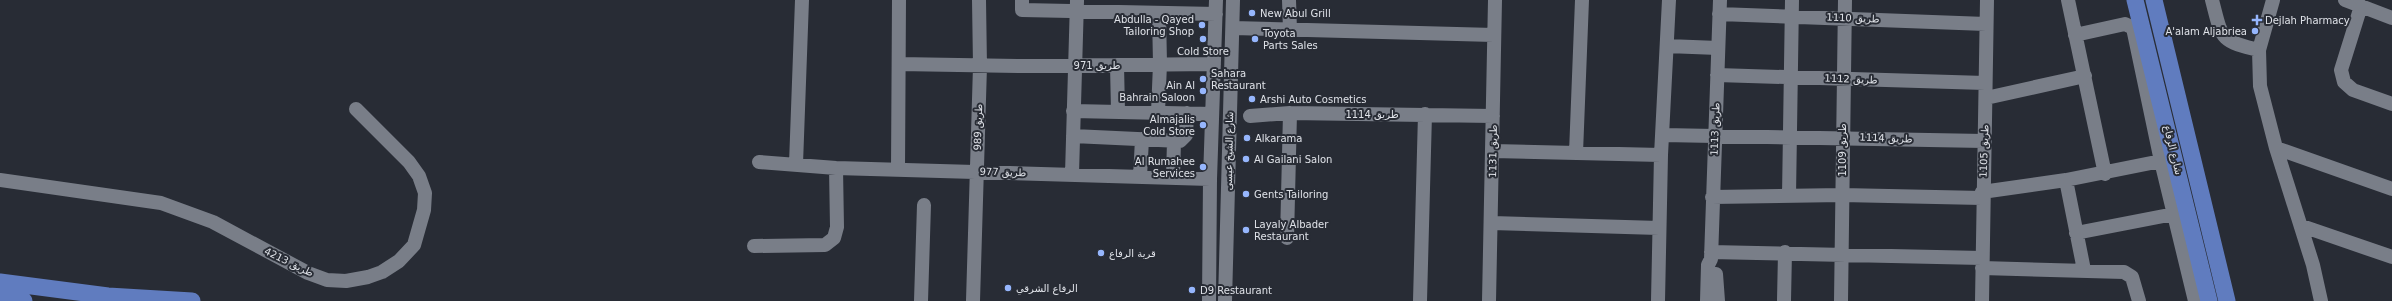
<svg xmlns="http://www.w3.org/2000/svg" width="2392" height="301" font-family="'DejaVu Sans',Vazirmatn,sans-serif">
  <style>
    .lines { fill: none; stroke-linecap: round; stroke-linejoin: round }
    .minor { stroke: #797e88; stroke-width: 14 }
    .major { stroke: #607cbf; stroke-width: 17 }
    .poi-dot { fill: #96b6fd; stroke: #282c35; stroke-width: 1.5 }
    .labels { text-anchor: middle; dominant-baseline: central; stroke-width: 4; stroke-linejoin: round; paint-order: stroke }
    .poi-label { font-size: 10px; fill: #dfe2e8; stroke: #282c35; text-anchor: start }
    .street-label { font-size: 10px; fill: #dfe2e8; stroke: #282c35 }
  </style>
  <rect width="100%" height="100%" fill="#282c35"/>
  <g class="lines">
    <path class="minor" d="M1022,0v10l194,4
      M1289,0l1,30
      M2068,0l37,174
      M2212,0c10,38 7,41 47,50
      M2273,0l-14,50 1,36 16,62 37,117 8,36
      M2345,0l47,18
      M2361,6l-20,64 3,12 9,8 39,14
      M1719,14l267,10
      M1233,28l261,7
      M2075,35l50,-11 8,4 28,133 34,140
      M1667,46l51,2
      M899,64l121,2 194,-2
      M1117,65l1,46
      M1717,75l268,8
      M1986,98l99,-22
      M1073,111l139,3
      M1158,112l2,-48 -1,-51
      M1250,116l40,-3 203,3
      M1663,135l321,6
      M1073,136l107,5 6,-6 1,-22
      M2276,148l116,41
      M1493,151l168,4
      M1576,153l6,-153
      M759,162l77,6 374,11
      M796,164l6,-164
      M898,169l1,-169
      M1072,174l5,-173
      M1140,177l2,-38
      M1173,178l1,-37
      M0,180l161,23 52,19 95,51 19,7 19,1 22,-4 14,-5 17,-11 15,-16 10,-35 1,-17 -6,-17 -10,-14 -53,-53
      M2066,180l18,90
      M1982,192l84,-12 95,-19
      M1789,196l3,-196
      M1712,197l130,-2 140,3
      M1492,223l167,5
      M2302,226l90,31
      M2076,233l98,-19
      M1287,238l3,-125
      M754,246l71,-1 9,-7 3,-11 -1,-59
      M1711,252l271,6
      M1982,268l142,4 8,5 7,24
      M1716,274l2,27
      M921,301l3,-96
      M973,301l7,-235 -1,-66
      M1209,301l1,-122 6,-179
      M1225,301l8,-301
      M1420,301l5,-187
      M1489,301l6,-301
      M1658,301l3,-146 8,-155
      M1707,301l1,-36 3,-6 9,-259
      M1784,301l1,-49
      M1841,301l4,-301
      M1982,301l5,-301"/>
    <path class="major" d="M2135,0l74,301
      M2154,0l73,301
      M0,282l108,14 84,5
      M0,297l24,4"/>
  </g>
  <g class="poi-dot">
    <circle cx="1252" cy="13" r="4"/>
    <path d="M2255 14h4v4h4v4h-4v4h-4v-4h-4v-4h4z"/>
    <circle cx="1202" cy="25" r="4"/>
    <circle cx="2255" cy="31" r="4"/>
    <circle cx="1203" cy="39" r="4"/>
    <circle cx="1255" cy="39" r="4"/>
    <circle cx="1203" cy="79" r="4"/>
    <circle cx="1203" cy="91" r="4"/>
    <circle cx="1252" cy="99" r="4"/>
    <circle cx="1203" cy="125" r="4"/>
    <circle cx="1247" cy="138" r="4"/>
    <circle cx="1246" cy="159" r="4"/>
    <circle cx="1203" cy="167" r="4"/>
    <circle cx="1246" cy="194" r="4"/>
    <circle cx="1246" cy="230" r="4"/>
    <circle cx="1101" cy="253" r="4"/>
    <circle cx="1008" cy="288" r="4"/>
    <circle cx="1192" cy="290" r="4"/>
  </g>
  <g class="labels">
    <g class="poi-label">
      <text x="1260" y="13">New Abul Grill</text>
      <text x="1194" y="19" text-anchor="end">Abdulla - Qayed<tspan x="1194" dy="12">Tailoring Shop</tspan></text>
      <text x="2265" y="20">Dejlah Pharmacy</text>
      <text x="2247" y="31" text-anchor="end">A'alam Aljabriea</text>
      <text x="1263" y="33">Toyota<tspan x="1263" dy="12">Parts Sales</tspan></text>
      <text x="1203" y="51" text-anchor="middle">Cold Store</text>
      <text x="1211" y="73">Sahara<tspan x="1211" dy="12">Restaurant</tspan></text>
      <text x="1195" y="85" text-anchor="end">Ain Al<tspan x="1195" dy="12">Bahrain Saloon</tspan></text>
      <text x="1260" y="99">Arshi Auto Cosmetics</text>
      <text x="1195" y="119" text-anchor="end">Almajalis<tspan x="1195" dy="12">Cold Store</tspan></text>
      <text x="1255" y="138">Alkarama</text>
      <text x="1254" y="159">Al Gailani Salon</text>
      <text x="1195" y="161" text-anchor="end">Al Rumahee<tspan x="1195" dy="12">Services</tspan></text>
      <text x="1254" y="194">Gents Tailoring</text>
      <text x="1254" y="224">Layaly Albader<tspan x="1254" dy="12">Restaurant</tspan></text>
      <text x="1109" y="253">قرية الرفاع</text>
      <text x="1016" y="288">الرفاع الشرقي</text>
      <text x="1200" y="290">D9 Restaurant</text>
    </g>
    <g class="street-label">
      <text transform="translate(1853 18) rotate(2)">طريق 1110</text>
      <text x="1097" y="65">طريق 971</text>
      <text transform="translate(1851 79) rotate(2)">طريق 1112</text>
      <text x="1372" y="114">طريق 1114</text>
      <text transform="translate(978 127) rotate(-88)">طريق 989</text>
      <text transform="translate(1715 129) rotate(-88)">طريق 1113</text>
      <text transform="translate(1886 138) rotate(2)">طريق 1114</text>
      <text transform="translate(1842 150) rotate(-90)">طريق 1109</text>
      <text transform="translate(2173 150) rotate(76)">شارع الرفاع</text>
      <text transform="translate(1229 151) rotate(-89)">شارع الشيخ عيسى</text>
      <text transform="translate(1493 151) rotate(-89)">طريق 1131</text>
      <text transform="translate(1984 151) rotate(-88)">طريق 1105</text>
      <text transform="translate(1003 172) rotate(2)">طريق 977</text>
      <text transform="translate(289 262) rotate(26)">طريق 4213</text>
    </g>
  </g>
</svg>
